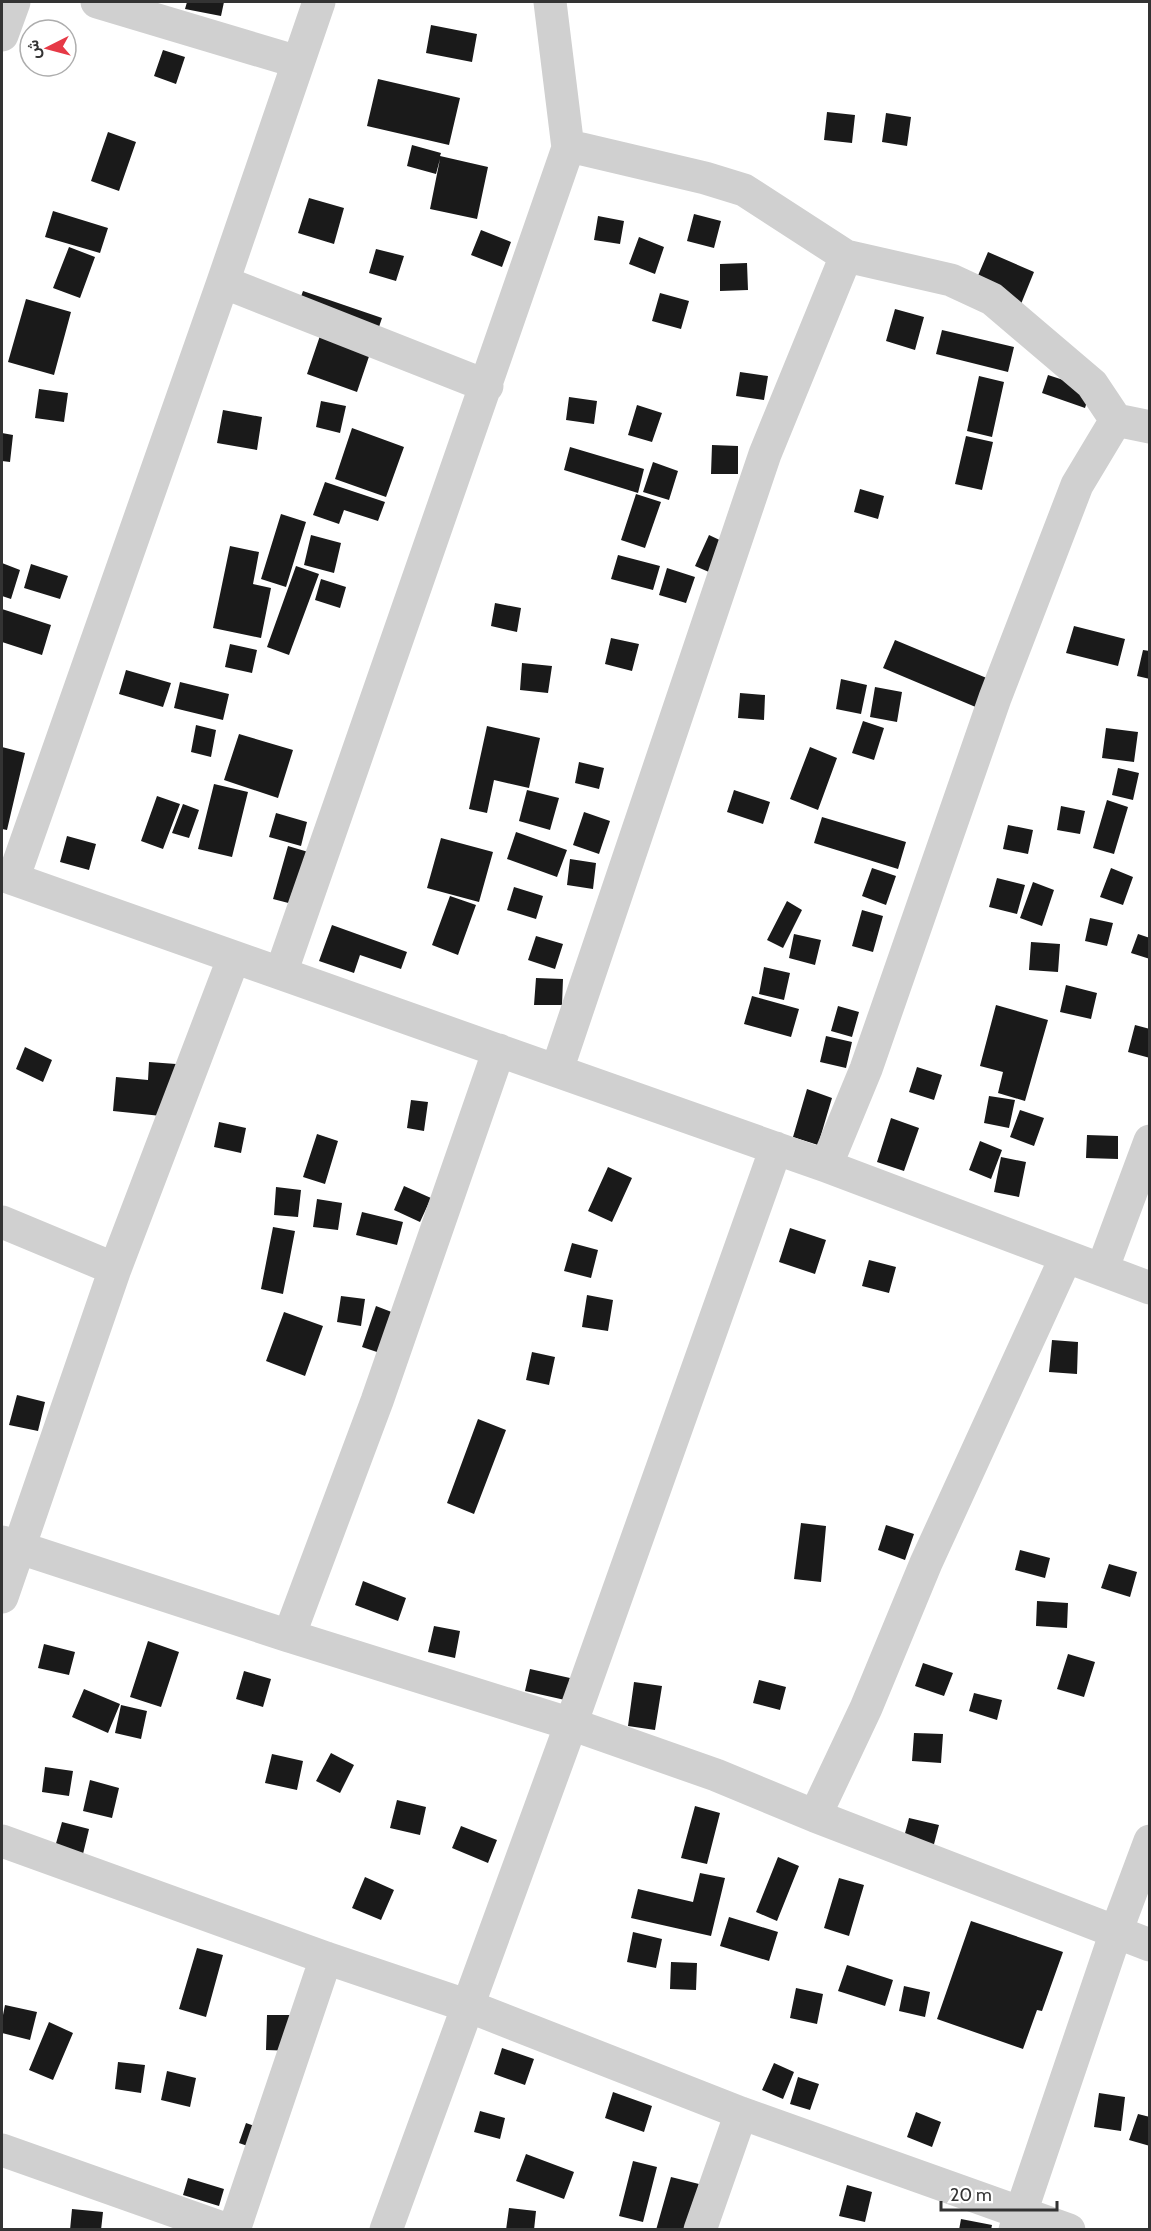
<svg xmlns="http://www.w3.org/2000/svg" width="1151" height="2231" font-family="Cabin,Vazirmatn,sans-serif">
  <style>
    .building { fill: #1a1a1a }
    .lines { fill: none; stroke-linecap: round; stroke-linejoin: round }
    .minor { stroke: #d0d0d0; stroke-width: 33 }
  </style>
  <rect width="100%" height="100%" fill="#fff"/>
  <path class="building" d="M187,2h37l-3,14 -36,-7z
    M431,25l46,9 -5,28 -46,-9z
    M163,50l22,7 -9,27 -22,-8z
    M378,79l82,19 -11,47 -82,-19z
    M827,112l28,3 -3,28 -28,-3z
    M886,113l25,4 -4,29 -25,-4z
    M108,132l28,10 -17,49 -28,-10z
    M412,145l29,8 -1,3 48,11 -11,52 -47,-10 10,-50 -4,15 -29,-8z
    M309,198l35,10 -10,36 -36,-11z
    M53,211l55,17 -8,25 -55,-16z
    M694,214l27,7 -7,27 -27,-7z
    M598,216l26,5 -4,23 -26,-4z
    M481,230l30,12 -9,25 -31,-12z
    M639,237l25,10 -9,27 -26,-10z
    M69,247l26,10 -15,41 -27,-10z
    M376,249l28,7 -8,25 -27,-8z
    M988,252l46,20 -13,32 -47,-19z
    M747,263l1,27 -28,1v-27z
    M303,291l79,27 -25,74 -50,-18 17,-50 -29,-10z
    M660,293l29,8 -8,28 -29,-8z
    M26,299l45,13 -17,63 -46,-13z
    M895,309l29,8 -9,33 -29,-9z
    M942,330l72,17 -6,25 -72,-18z
    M740,372l28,4 -4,24 -28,-4z
    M1048,375l43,14 -6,19 -43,-15z
    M979,376l25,6 -12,55 -25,-6z
    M39,389l29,4 -4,29 -29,-4z
    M569,397l28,4 -3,23 -28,-4z
    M321,401l25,5 -6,27 -24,-6z
    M637,405l25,8 -10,29 -24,-7z
    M223,410l39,7 -5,33 -40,-7z
    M352,428l52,19 -18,50 -51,-18z
    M2,433l11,2 -3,27 -8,-1z
    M966,436l27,6 -11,48 -27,-6z
    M712,445l26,1v28h-27z
    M570,447l74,22 -6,24 -74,-23z
    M653,462l25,9 -9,29 -26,-8z
    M325,482l60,20 -7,19 -34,-11 -5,14 -26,-9z
    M860,489l24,7 -6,23 -24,-7z
    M636,494l25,8 -16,46 -24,-8z
    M281,514l25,8 -20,65 -25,-8z
    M311,535l30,8 -7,30 -30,-8z
    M709,535l36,17 -13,30 -37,-16z
    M230,546l29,6 -6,32 18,4 -10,50 -48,-10z
    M618,555l42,11 -7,24 -42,-11z
    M2,563l18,7 -9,29 -9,-3z
    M31,564l37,12 -8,23 -36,-11z
    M296,566l23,8 -30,81 -22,-8z
    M667,568l28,9 -9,26 -27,-8z
    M321,579l25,8 -6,21 -25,-8z
    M495,603l26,5 -4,24 -26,-6z
    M2,609l49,16 -9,30 -40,-13z
    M1074,626l51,13 -7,27 -52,-13z
    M611,638l28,6 -7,27 -27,-7z
    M895,640l94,39 -11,29 -95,-40z
    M230,644l27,6 -5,23 -27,-6z
    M1143,650l7,1v28l-13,-3z
    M522,663l30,3 -4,27 -28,-3z
    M126,670l45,13 -8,24 -44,-13z
    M841,679l26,6 -6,29 -25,-5z
    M180,682l49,12 -6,26 -49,-12z
    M875,687l27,5 -5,30 -27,-5z
    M740,693l25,2 -1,25 -26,-2z
    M863,721l21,7 -10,32 -22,-7z
    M196,725l20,5 -5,27 -20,-5z
    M487,726l53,12 -11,50 -35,-8 -7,33 -18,-4z
    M1106,728l32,4 -4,30 -32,-4z
    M239,734l54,16 -15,48 -54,-18z
    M2,747l23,6 -18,77 -5,-1z
    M810,747l27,11 -19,52 -28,-11z
    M579,762l25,6 -5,21 -24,-6z
    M1118,768l21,5 -6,27 -21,-5z
    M214,784l34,8 -16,65 -34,-8z
    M527,790l32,8 -9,32 -31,-9z
    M734,790l36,12 -7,22 -36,-12z
    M157,796l23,8 -17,45 -22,-8z
    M1107,800l21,7 -14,47 -21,-6z
    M183,804l16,6 -10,28 -17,-5z
    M1061,806l24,5 -5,23 -23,-4z
    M584,812l26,9 -11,33 -26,-9z
    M276,813l31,9 -6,24 -32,-9z
    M822,817l84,25 -8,27 -84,-26z
    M1008,825l25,5 -5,24 -25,-5z
    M516,832l51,18 -10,27 -50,-18z
    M67,836l29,8 -7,26 -29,-8z
    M441,838l52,14 -14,50 -52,-14z
    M288,846l27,8 -15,52 -27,-7z
    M570,859l26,4 -3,26 -26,-4z
    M872,868l24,8 -10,29 -24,-9z
    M1111,868l22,9 -10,28 -23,-8z
    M997,878l28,7 -8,29 -28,-7z
    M1033,882l21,8 -12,36 -22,-8z
    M514,887l29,9 -7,23 -29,-9z
    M450,896l26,9 -18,50 -26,-10z
    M787,901l15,9 -19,38 -16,-8z
    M862,910l21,6 -10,36 -21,-6z
    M1090,918l23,5 -6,23 -22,-5z
    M332,925l75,27 -6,17 -41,-14 -6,18 -35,-12z
    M794,934l27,6 -6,25 -26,-7z
    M1138,934l12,4v21l-19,-6z
    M536,936l27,8 -8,25 -27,-9z
    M1031,942l29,2 -2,28 -29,-2z
    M764,967l26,6 -6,27 -25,-6z
    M536,978l27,1 -1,26h-28z
    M1066,985l31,8 -6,26 -31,-7z
    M752,996l47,13 -8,28 -47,-13z
    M996,1005l52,15 -23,81 -27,-8 5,-21 -23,-6z
    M838,1006l21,6 -7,25 -21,-6z
    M1135,1025l15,4v29l-22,-6z
    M826,1036l26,6 -6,26 -26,-6z
    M25,1047l27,13 -9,22 -27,-13z
    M149,1062l27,2 -5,53 -58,-6 3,-34 32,3z
    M917,1067l25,8 -8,25 -25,-8z
    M807,1089l25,9 -14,47 -25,-8z
    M989,1096l26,4 -6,28 -25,-5z
    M411,1100l17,2 -4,29 -17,-3z
    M1020,1110l24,8 -10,28 -24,-9z
    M891,1118l28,10 -15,43 -27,-9z
    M219,1122l27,6 -5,25 -27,-6z
    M317,1134l21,7 -13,43 -22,-7z
    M1087,1135l31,1v23l-32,-1z
    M980,1141l22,9 -11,29 -22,-9z
    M1001,1157l25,5 -7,35 -25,-5z
    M608,1167l24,11 -20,44 -24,-11z
    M404,1186l27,12 -11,24 -26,-12z
    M276,1187l25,3 -3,27 -24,-2z
    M317,1199l25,4 -4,27 -25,-3z
    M362,1212l41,10 -6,23 -41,-10z
    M273,1227l22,4 -12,63 -22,-5z
    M790,1228l36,12 -11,34 -36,-12z
    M572,1243l26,7 -7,28 -27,-7z
    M869,1260l27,7 -7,26 -27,-7z
    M587,1295l26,5 -5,31 -26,-4z
    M341,1296l24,3 -4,27 -24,-4z
    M376,1306l26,10 -13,40 -27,-9z
    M284,1312l39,14 -18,50 -39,-15z
    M1052,1340l26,2 -1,32 -28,-2z
    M532,1352l23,5 -6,28 -23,-5z
    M17,1395l28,7 -7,29 -29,-6z
    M478,1419l28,11 -32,84 -27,-11z
    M801,1523l25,3 -5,56 -27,-3z
    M886,1525l28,9 -9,26 -27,-10z
    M1020,1550l30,8 -5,20 -30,-8z
    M1109,1564l28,8 -7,25 -29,-9z
    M363,1581l43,17 -8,23 -43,-16z
    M1037,1601l31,2 -1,25 -31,-2z
    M434,1626l26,5 -5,27 -27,-6z
    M148,1641l31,11 -18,55 -31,-10z
    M44,1644l31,8 -6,23 -31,-7z
    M1068,1654l27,8 -11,35 -27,-8z
    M923,1663l30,10 -9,23 -29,-10z
    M530,1669l40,9 -5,22 -40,-9z
    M244,1671l27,8 -8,28 -27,-8z
    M759,1680l27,7 -6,23 -27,-7z
    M634,1682l28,4 -7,44 -27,-4z
    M84,1689l36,15 -12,29 -36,-16z
    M974,1693l28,7 -5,20 -28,-9z
    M121,1705l26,6 -6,28 -26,-6z
    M914,1733l29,1 -2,29 -29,-2z
    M331,1753l23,12 -14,28 -24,-12z
    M272,1754l31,7 -6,29 -32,-7z
    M45,1767l28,4 -4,25 -27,-4z
    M90,1780l29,8 -7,30 -29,-7z
    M397,1800l29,7 -6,28 -30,-7z
    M695,1806l25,7 -13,51 -26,-6z
    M909,1818l30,7 -6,23 -30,-7z
    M62,1822l27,7 -6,25 -28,-7z
    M461,1826l36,14 -9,23 -36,-15z
    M778,1857l21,9 -22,55 -21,-9z
    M700,1873l25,5 -14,58 -80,-18 7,-29 55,13z
    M365,1877l29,13 -13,30 -29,-12z
    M839,1878l25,7 -15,51 -25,-8z
    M729,1917l49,15 -9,29 -49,-15z
    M971,1921l92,31 -21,59 -5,-1 -14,39 -86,-30z
    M633,1932l29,7 -6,29 -29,-6z
    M197,1948l26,7 -17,62 -27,-8z
    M671,1962l26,1 -1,27 -26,-1z
    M847,1965l46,15 -8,26 -47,-15z
    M904,1986l26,6 -5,25 -26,-6z
    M796,1988l27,6 -6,30 -27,-6z
    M5,2005l32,7 -7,28 -28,-7v-13z
    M267,2015h30l-1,36 -30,-1z
    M49,2022l24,11 -20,47 -24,-10z
    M502,2048l32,11 -9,26 -31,-11z
    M118,2062l27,3 -4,28 -26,-4z
    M774,2063l20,9 -11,27 -21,-9z
    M167,2071l29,7 -6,29 -29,-7z
    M798,2077l21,7 -9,26 -20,-6z
    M613,2092l39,14 -8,26 -39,-14z
    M1099,2093l26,4 -4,34 -27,-4z
    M480,2111l25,7 -5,21 -26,-7z
    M916,2112l25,10 -9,25 -25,-10z
    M1138,2114l12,3v29l-21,-6z
    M246,2123l26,9 -7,20 -26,-9z
    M526,2154l48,18 -10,27 -48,-18z
    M633,2161l24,6 -14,55 -24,-6z
    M671,2177l28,7 -12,46h-31z
    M188,2178l36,11 -5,17 -36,-11z
    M847,2185l25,7 -7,30 -26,-6z
    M509,2208l27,3 -2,19h-28z
    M72,2209l31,3 -2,18h-31z
    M961,2219l31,6 -1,5h-32z"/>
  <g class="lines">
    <path class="minor" d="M97,2l201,60
      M2,35l12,-33
      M568,148l14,1 123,29 39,12 102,66 105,24 41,19 100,85 24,36
      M223,282l264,104
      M2,875l824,291 324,122
      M13,879l210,-597 96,-280
      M281,973l287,-825 -18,-146
      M557,1070l208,-616 81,-198
      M826,1166l40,-97 129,-371 82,-213 39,-65 34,7
      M2,1222l113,47
      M1102,1270l48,-129
      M2,1542l287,94 88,-235 122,-351
      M2,1597l113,-328 119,-312
      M289,1636l282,88 145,51 99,41 51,-108 60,-145 140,-306
      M815,1816l335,129
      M2,1841l324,117 142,48 273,107 328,117
      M2,2150l226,80
      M234,2230l92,-272
      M386,2230l185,-506 205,-576
      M700,2230l41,-117
      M1015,2230l101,-298 34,-91"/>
  </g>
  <rect width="1151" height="2231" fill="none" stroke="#333333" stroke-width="6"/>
  <g transform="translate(48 48) rotate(264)"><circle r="28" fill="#ffffff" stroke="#adadad" stroke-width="1.5"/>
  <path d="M0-4.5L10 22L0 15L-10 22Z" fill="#e63946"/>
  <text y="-9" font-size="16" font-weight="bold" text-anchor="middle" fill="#333333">ش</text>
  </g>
  <path d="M941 2201v9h116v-9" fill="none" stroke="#333333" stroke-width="3"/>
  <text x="950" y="2201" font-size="18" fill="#333333" stroke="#ffffff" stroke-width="4.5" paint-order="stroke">20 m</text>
</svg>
